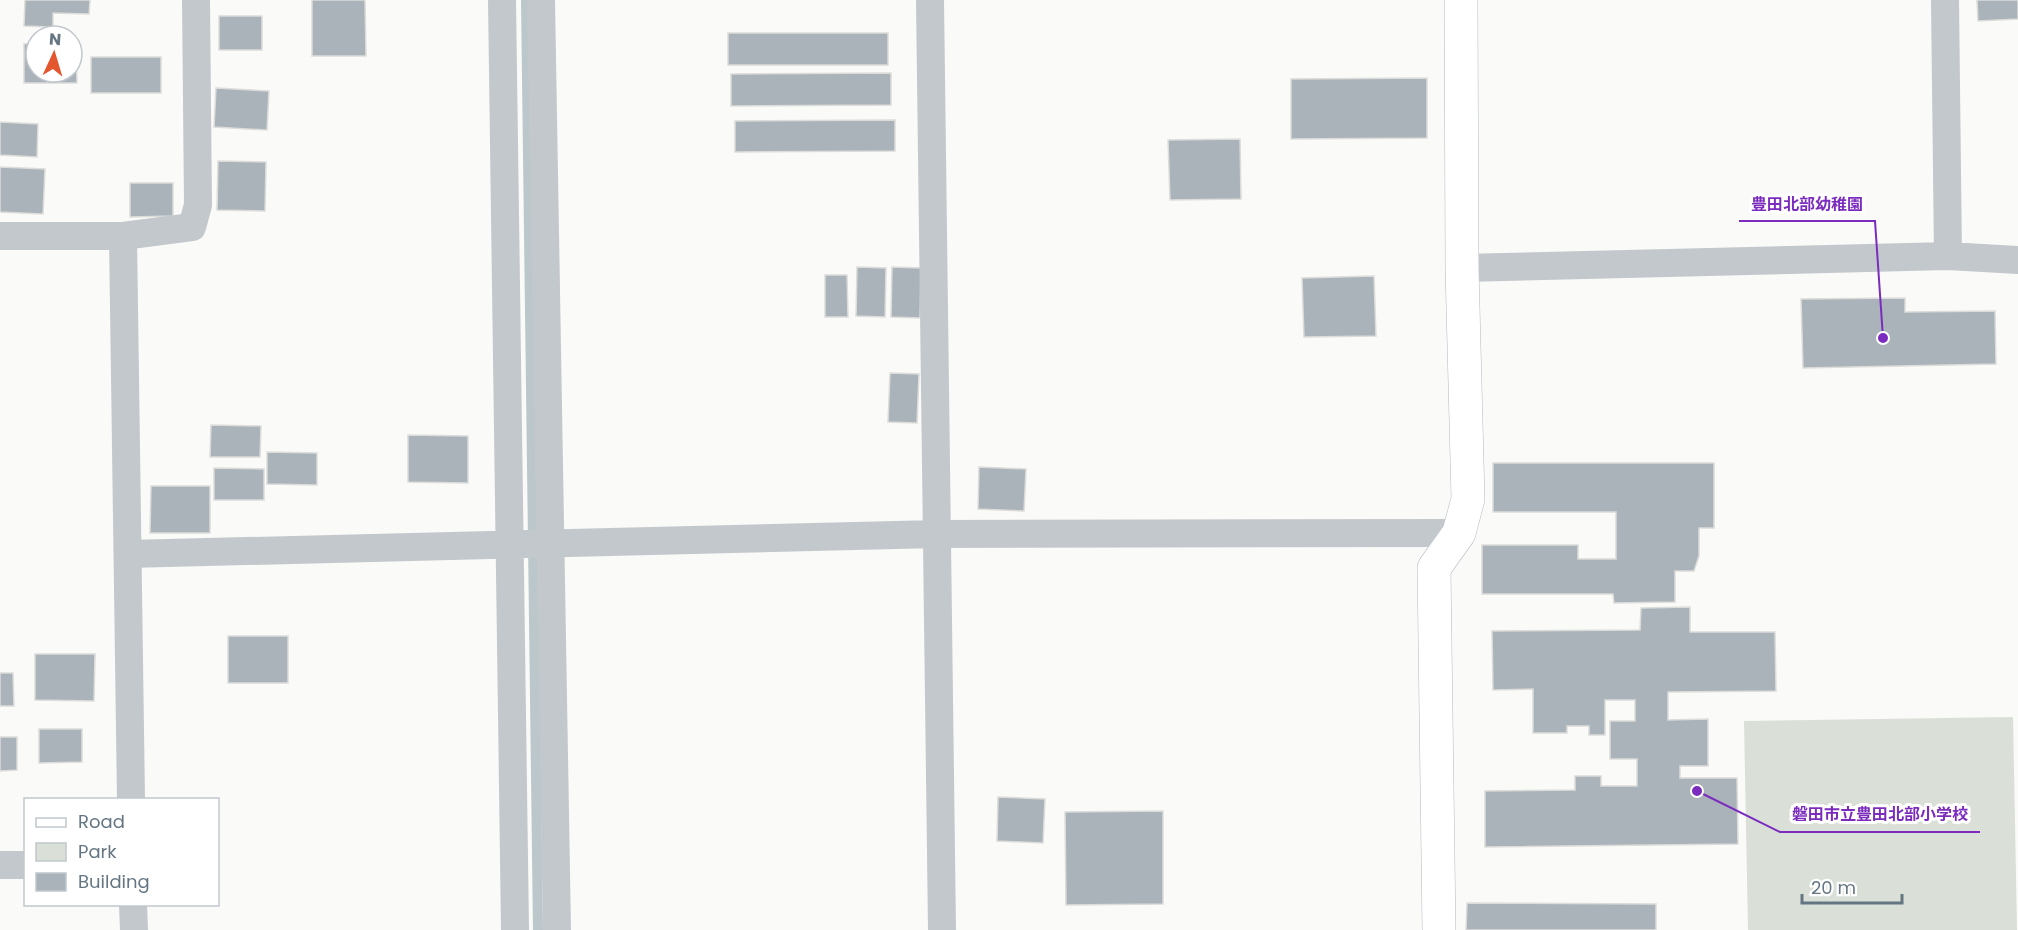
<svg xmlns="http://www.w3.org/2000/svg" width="2018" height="930" font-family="Poppins,'Noto Sans JP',sans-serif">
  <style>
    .green { fill: #dadfd7 }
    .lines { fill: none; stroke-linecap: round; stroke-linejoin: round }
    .stream { stroke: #bbc7cb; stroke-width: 10 }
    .building { fill: #aab3b9; stroke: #dcdcda; stroke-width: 1.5 }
    .secondary-casing { stroke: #b3babf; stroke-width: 34 }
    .street { stroke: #c3c8cc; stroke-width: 28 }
    .secondary { stroke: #fff; stroke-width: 33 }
    .leader { fill: none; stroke: #7b2cbf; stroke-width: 2 }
    .callout-dot { fill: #7b2cbf; stroke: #fff; stroke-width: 2 }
    .callout-label { font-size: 16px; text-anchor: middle; font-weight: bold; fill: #7b2cbf; stroke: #fff; stroke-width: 6; stroke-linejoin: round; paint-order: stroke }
  </style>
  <rect width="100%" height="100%" fill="#fafaf8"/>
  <path class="green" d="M2013,717l4,213h-269l-4,-209z"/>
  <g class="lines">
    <path class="stream" d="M526,0l12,930"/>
  </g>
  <path class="building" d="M25,0h65l-1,14 -36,-1v14l-29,-1z
    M312,0h53l1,56h-54z
    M1977,0h41v19l-40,2z
    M219,16h43v34h-43z
    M728,33h160v32h-160z
    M36,43v29h36v-29h4l1,40h-53v-39z
    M91,57h70v36h-70z
    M891,73v32l-160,1v-32z
    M1427,78v60l-136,1v-60z
    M216,88l53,3 -2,39 -53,-3z
    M895,120v31l-160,1v-31z
    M0,122l38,2 -1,33 -37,-2z
    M1240,139l1,60 -71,1 -2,-60z
    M218,161l48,1 -1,49 -48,-1z
    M0,167l45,2 -2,45 -43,-2z
    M130,183h43v33l-43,1z
    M857,267l29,1 -1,49 -29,-1z
    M892,267l29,1 -1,50 -29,-1z
    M825,275h22l1,42h-23z
    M1374,276l2,60 -72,1 -2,-59z
    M1905,298v14l90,-1 1,53 -193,4 -2,-69z
    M890,373l29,1 -2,49 -29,-1z
    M211,425l50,1 -1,31h-50z
    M408,435l60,1v47l-60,-1z
    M267,452l50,1v32l-50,-1z
    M1493,463h221v65h-15v28l-5,15h-19v31l-61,1 -1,-9h-131v-49h96v14h38v-47h-123z
    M979,467l47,2 -2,42 -46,-2z
    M214,468l50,1v31h-50z
    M151,486h59v47h-60z
    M1690,607v25h85l1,59 -108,1v28l40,-1v47h-28v12h57l1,66 -253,3v-56l90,-1v-14h26v10h36v-27h-27v-38h25v-21h-30v35h-16v-9h-22v7h-34v-44l-40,1 -1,-59 148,-1 1,-22z
    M228,636h60v47h-60z
    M35,654h60l-1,47 -59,-1z
    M0,673h13l1,33h-14z
    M39,729h43v33l-43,1z
    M0,737h17v33l-17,1z
    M998,797l47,2 -2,44 -46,-2z
    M1163,811v93l-97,1 -1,-93z
    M1467,903l189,1v26h-190z"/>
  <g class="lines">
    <defs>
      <path id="secondary" d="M1439,930l-5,-362 25,-35 9,-34 -6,-231 -1,-268"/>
    </defs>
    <use href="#secondary" class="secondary-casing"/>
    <path class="street" d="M502,0l13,930
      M541,0l16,930
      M930,0l12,930
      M1945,0l3,256
      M0,236h123l69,-9 6,-22 -2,-205
      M123,236l8,564
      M1462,268l486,-12 70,4
      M128,554l809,-20 522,-1
      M0,865h26
      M133,904l1,26"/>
    <use href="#secondary" class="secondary"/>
  </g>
  <path class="leader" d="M1883 338L1875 221H1739M1697 791L1780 832H1980"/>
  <g class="callout-dot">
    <circle cx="1883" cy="338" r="6"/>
    <circle cx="1697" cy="791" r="6"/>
  </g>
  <g class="callout-label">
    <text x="1807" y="210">豊田北部幼稚園</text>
    <text x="1880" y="820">磐田市立豊田北部小学校</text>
  </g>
  <rect x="24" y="798" width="195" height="108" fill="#ffffff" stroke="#c1c8cd" stroke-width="1.5"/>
  <rect x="36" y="818" width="30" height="9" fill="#ffffff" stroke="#c1c8cd" stroke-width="1.5"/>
  <text x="78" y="828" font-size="18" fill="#657683">Road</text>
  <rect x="36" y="843" width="30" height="18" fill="#dadfd7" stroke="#c1c8cd" stroke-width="1.5"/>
  <text x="78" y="858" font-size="18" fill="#657683">Park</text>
  <rect x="36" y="873" width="30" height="18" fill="#aab3b9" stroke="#c1c8cd" stroke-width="1.5"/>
  <text x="78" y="888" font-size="18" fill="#657683">Building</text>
  <g transform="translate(54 54) rotate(4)"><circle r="28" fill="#ffffff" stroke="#c1c8cd" stroke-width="1.5"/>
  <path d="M0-4.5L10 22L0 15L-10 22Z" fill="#e4572e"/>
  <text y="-9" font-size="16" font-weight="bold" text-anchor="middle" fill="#657683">N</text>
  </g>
  <path d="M1802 894v9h100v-9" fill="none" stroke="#657683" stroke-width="3"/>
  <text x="1811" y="894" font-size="18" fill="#657683" stroke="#ffffff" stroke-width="4.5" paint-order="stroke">20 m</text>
</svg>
